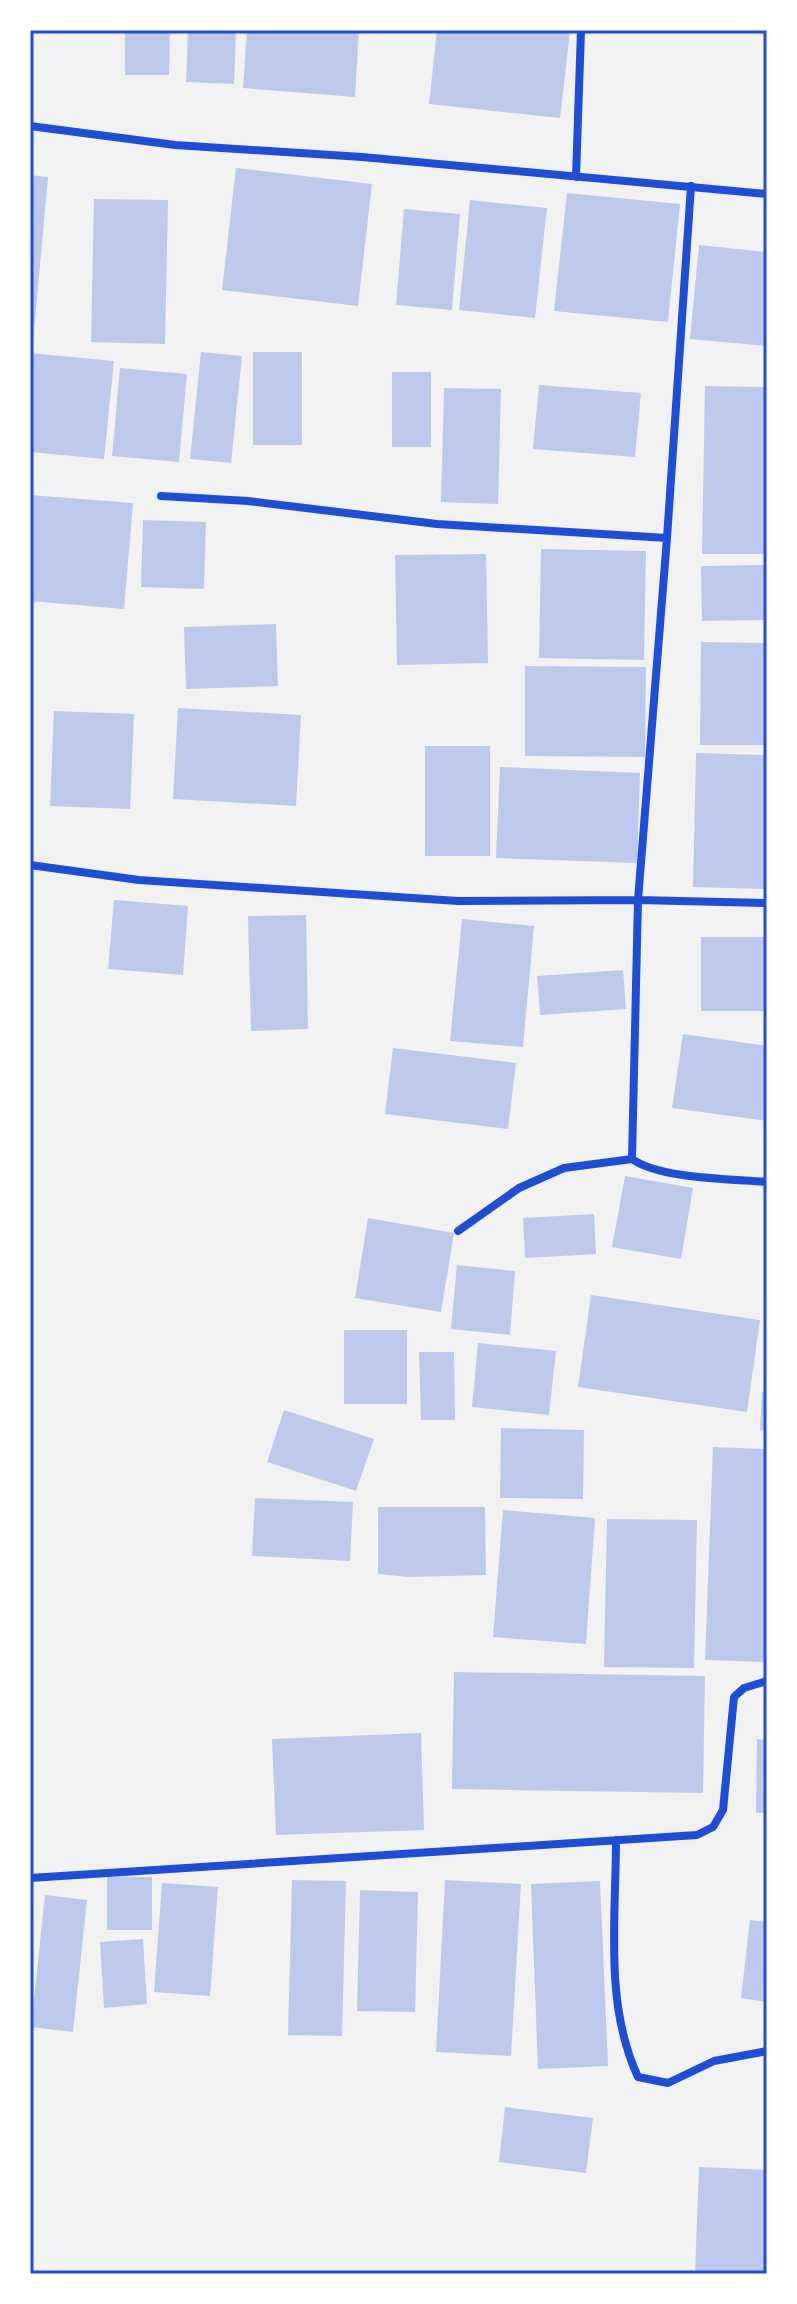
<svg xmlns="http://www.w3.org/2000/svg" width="797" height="2304" font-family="'Noto Sans',sans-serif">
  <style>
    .building { fill: #bdc9ec }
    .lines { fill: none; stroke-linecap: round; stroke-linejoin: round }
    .minor { stroke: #1d4ed8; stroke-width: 8 }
    .neatline { fill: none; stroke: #1d4ed8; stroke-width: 3 }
  </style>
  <rect width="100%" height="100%" fill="#f2f2f2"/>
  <path class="building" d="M125,30h45l-1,45h-44z
    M188,30h48l-2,54 -48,-2z
    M247,30h112l-4,67 -112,-9z
    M437,30h109l24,2 -10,86 -131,-14z
    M236,168l136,16 -14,122 -136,-16z
    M30,175l18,2 -15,165 -3,-1z
    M567,193l113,11 -12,118 -114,-11z
    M94,199l74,1 -3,144 -74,-2z
    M470,200l77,8 -12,110 -76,-8z
    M404,209l56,5 -8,96 -56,-5z
    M699,245l68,7v94l-77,-7z
    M201,352l41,4 -11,107 -41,-4z
    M253,352h49v93h-49z
    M30,353l84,8 -10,98 -74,-7z
    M120,368l67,6 -8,88 -67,-6z
    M392,372h39v75h-39z
    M539,385l102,8 -6,64 -102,-8z
    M705,386l62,1v167h-65z
    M444,388l57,1 -3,115 -57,-2z
    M30,495l103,8 -9,106 -94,-8z
    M143,520l63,2 -2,67 -63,-2z
    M541,549l105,2 -2,109 -105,-2z
    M486,554l2,109 -91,2 -2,-110z
    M767,565v55l-65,1 -1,-55z
    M276,624l2,62 -92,3 -2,-62z
    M701,642l66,1v102h-67z
    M525,666l121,1 -1,90 -120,-1z
    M178,708l123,7 -5,91 -123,-7z
    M54,711l80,3 -4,95 -80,-3z
    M425,746h65v110h-65z
    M696,753l71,2v134l-74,-2z
    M500,767l140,6 -3,90 -141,-5z
    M114,900l74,6 -5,69 -75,-6z
    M306,915l2,114 -57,2 -3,-115z
    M462,919l72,7 -11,121 -73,-6z
    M701,937h66v74h-66z
    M623,970l3,39 -86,6 -3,-39z
    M683,1034l84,12v75l-95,-13z
    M393,1048l123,15 -8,66 -123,-15z
    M625,1176l68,12 -12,71 -69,-12z
    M594,1214l2,40 -71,4 -2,-40z
    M368,1218l86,15 -13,79 -86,-14z
    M457,1265l58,6 -5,64 -59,-6z
    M591,1295l169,25 -13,92 -169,-25z
    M344,1330h63v74h-63z
    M478,1343l78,8 -7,64 -77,-8z
    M419,1352h35l1,68h-34z
    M762,1392h5v39l-7,-1z
    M284,1410l90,29 -18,52 -89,-29z
    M501,1428l83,2 -1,69 -83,-1z
    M713,1447l54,2v213l-62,-2z
    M255,1498l98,4 -3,59 -98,-5z
    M378,1507h107l1,68 -76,2 -32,-3z
    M503,1510l92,8 -9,126 -93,-7z
    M607,1519l90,1 -3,148 -90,-1z
    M454,1672l251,4 -2,117 -251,-4z
    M421,1733l3,97 -148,5 -4,-96z
    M757,1739l10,1v73h-11z
    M107,1877h45v53h-45z
    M292,1880l54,1 -4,155 -54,-1z
    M445,1880l76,4 -10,172 -75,-4z
    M600,1881l8,185 -70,3 -7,-185z
    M162,1883l56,4 -8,109 -56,-4z
    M360,1890l58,2 -3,120 -58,-1z
    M45,1895l42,5 -14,132 -42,-5z
    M750,1920l17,2v80l-26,-4z
    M143,1939l4,65 -43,4 -4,-66z
    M505,2107l88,11 -7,55 -87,-11z
    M699,2167l68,3v104h-72z"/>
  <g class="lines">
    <path class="minor" d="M30,126l145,19 187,12 405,37
      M576,177l5,-147
      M691,186l-24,352 -29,362 -6,259c28,20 100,20 135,23
      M161,496l87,5 189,23 230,14
      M30,865l109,15 319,21 180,-1 129,3
      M458,1231l61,-43 45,-20 68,-9
      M616,1840c0,78 -12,164 22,237l30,6 46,-22 53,-10
      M30,1878l667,-43 16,-8 10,-17 11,-113 10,-9 23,-7"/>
  </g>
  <rect width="797" height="2304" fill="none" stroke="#ffffff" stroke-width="64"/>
  <rect x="32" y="32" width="733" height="2240" class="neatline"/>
</svg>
